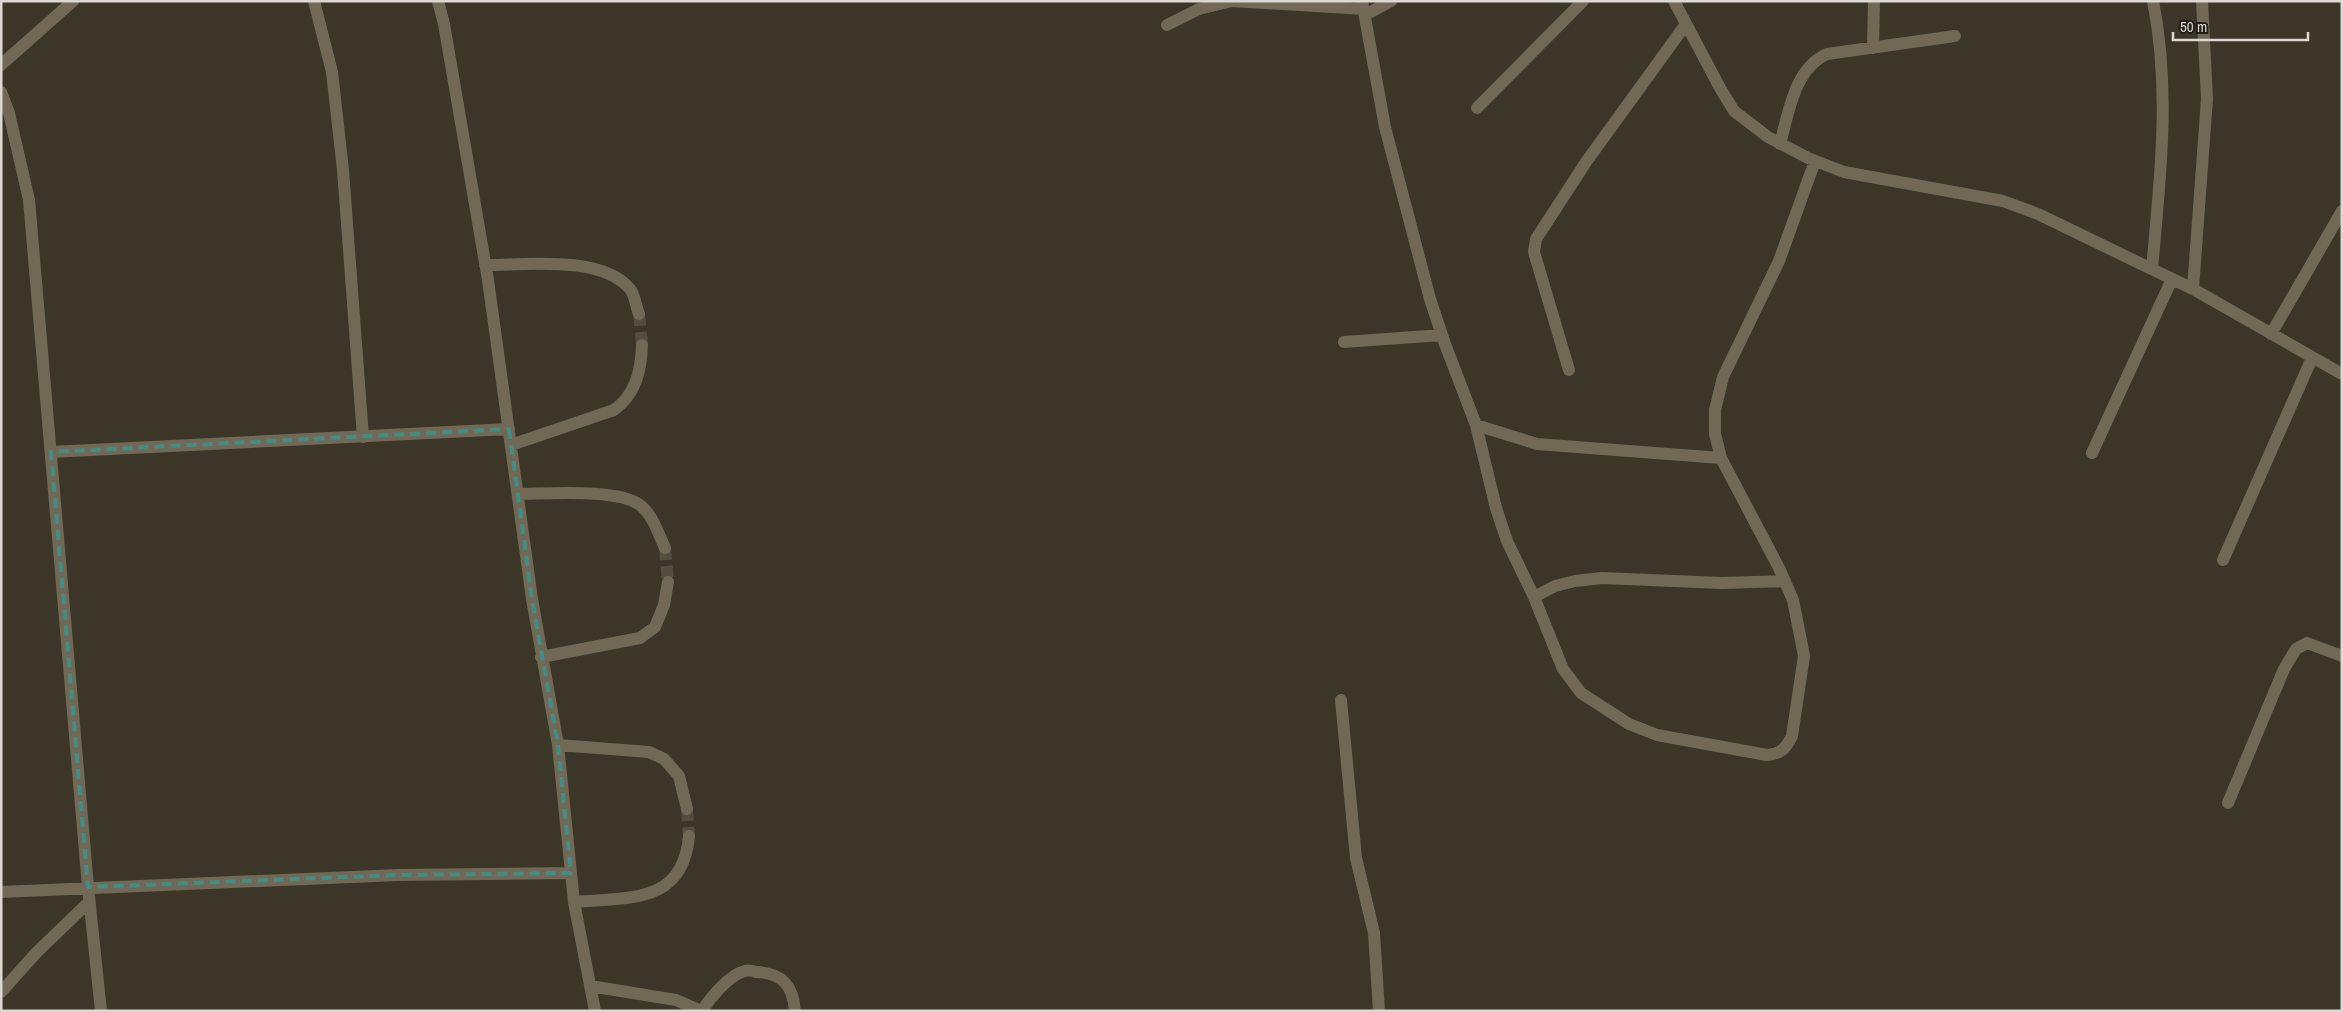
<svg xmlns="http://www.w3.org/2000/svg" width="2343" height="1012" font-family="'Archivo Narrow',sans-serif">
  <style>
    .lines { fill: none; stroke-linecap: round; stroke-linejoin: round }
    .minor-tunnel { stroke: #544e42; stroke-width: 12; stroke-dasharray: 12 6; stroke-linecap: butt }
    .minor { stroke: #716856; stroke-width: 12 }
    .marked { fill: none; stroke: #428e87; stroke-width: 4; stroke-dasharray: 10 6; stroke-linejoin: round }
  </style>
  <rect width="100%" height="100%" fill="#3c3629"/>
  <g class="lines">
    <path class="minor-tunnel" d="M639,314l3,31
      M665,548l3,34
      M687,809l2,27"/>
    <path class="minor" d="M314,1l18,71 11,98 20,267
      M438,1l6,23 44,256 44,319 26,146 16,157 21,109
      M1362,1l23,126 45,172 15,45 31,81 20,83 11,33 27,56 29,72 18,24 48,31 28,11 110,20c14,-1 19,-7 25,-19l12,-80 -11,-56 -14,-32 -58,-110 -6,-24v-24l8,-33 56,-116 36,-100
      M1674,1l46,87 14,23 34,26 40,21 36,14 159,29 35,13 155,75 149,85
      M1365,15l26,-14
      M1167,25l32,-16 33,-8 132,8
      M1873,48l1,-47
      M1,65l72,-64
      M1,92l8,21 20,87 59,687 13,124
      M1477,108l106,-107
      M1780,144c9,-32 14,-75 47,-90l128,-18
      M485,265c40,0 117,-10 145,24 5,6 6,18 9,25
      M2152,269c8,-90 19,-178 1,-268
      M2193,289l14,-190 -5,-98
      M2271,334l71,-123
      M1344,342l98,-7
      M1569,370l-35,-118 2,-13 50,-77 100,-138
      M1476,425l61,19 184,14
      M511,445l103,-35c22,-16 27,-39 28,-65
      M51,452l458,-23
      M2092,453l80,-174
      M518,494c28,0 100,-6 122,11 13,10 18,28 25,43
      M2223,560l89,-202
      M1534,597l21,-11 20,-5 27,-3 120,5 63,-2
      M541,657l99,-19 15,-11 9,-22 4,-23
      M1341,700l15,158 18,75 5,78
      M558,745l91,7 15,7 15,17 8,33
      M2228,803l56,-134 12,-20 11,-6 35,13
      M1,892l397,-17 173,-2
      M574,902c54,-5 109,3 115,-66
      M590,986l86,14 25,11
      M1,992l36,-40 52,-50
      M702,1011c8,-13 27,-36 43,-40 3,-1 8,0 11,1 26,1 37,13 39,39"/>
  </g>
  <path class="marked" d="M509,429l23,170 26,146 13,128 -173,2 -310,12 -37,-435z"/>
  <rect width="2343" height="1012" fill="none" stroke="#dcd8d1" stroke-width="5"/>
  <path d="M2173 32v8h135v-8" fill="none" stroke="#dcd8d1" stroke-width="2.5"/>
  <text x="2180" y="32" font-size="15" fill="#dcd8d1" stroke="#211e18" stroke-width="4" paint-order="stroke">50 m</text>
</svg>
